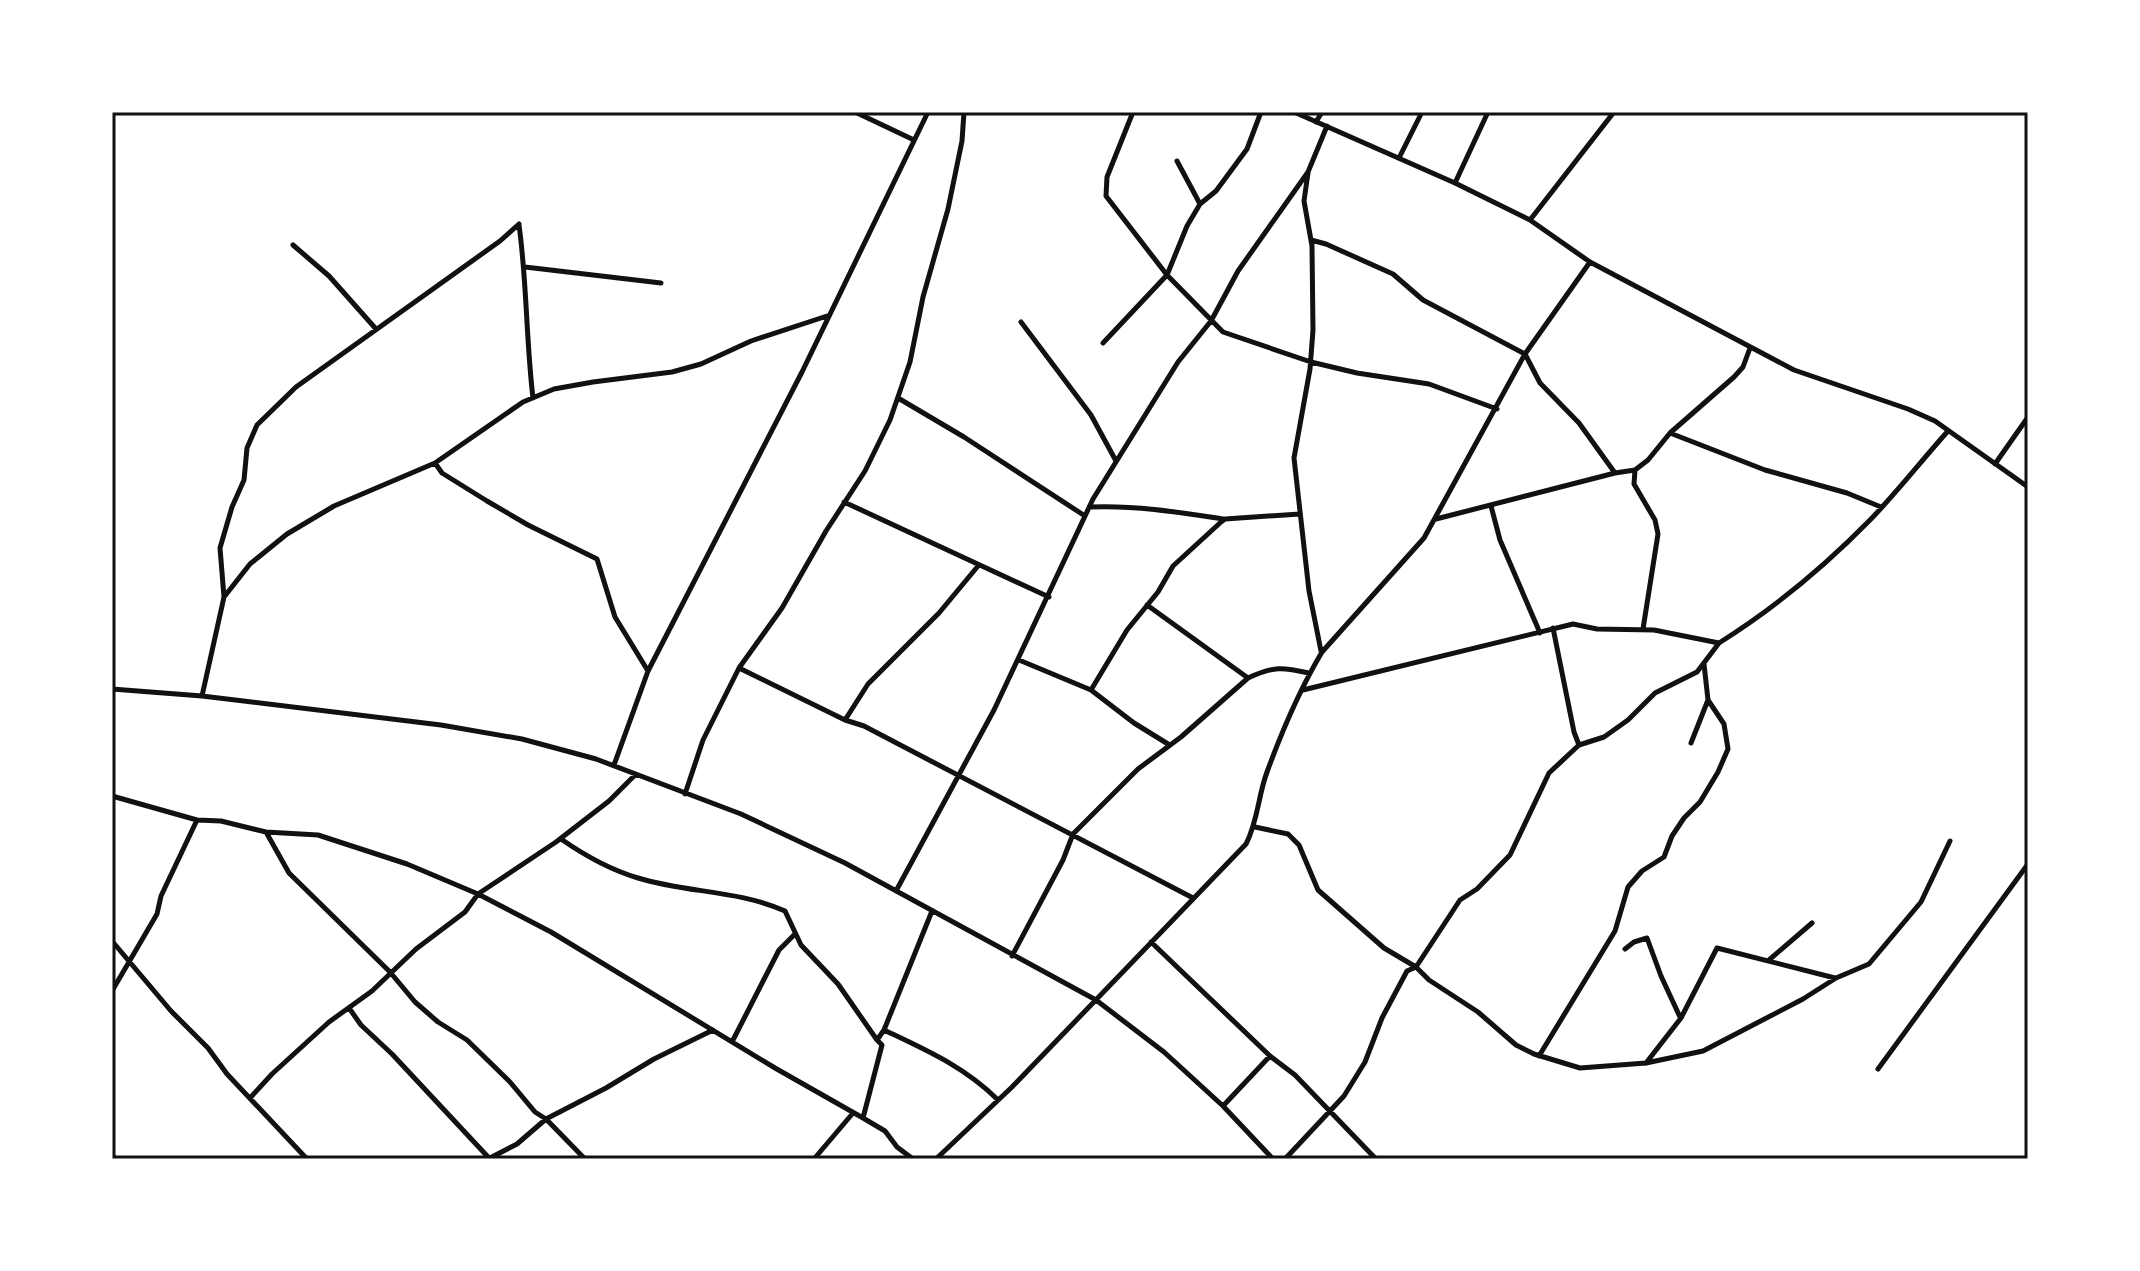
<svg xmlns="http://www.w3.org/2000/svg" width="2140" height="1271" font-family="'PT Sans Narrow',sans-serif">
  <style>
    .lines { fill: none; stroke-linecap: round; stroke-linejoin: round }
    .minor { stroke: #111; stroke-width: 5 }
    .neatline { fill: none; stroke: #111; stroke-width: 3 }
  </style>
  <rect width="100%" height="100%" fill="#fff"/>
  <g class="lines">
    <path class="minor" d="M855,112l59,28
      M1133,112l-26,65 -1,19 61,79 56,57 88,30 46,11 72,11 68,25
      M1294,112l161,71 75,37 60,42 204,108 114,39 27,12 93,66
      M1316,122l6,-10
      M1399,158l23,-46
      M1177,161l23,43
      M1308,173l-4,28 8,45 1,84 -3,39 -16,89 15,133 12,60
      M1455,183l33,-71
      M1530,220l84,-108
      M519,225c8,57 7,115 14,173
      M1311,240l15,4 67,30 30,26 102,54 15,29 39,40 36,50
      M293,245l36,31 47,53
      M525,267l136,16
      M1021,322l70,93 25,46
      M1103,343l64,-68 20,-49 13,-22 16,-13 31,-42 14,-37
      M898,398l66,39 121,79
      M1670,433l95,37 82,23 34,14
      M435,463l7,10 45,28 41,24 69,34 18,58 33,54
      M1995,464l33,-47
      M1635,470l-1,14 21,36 3,14 -15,95
      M844,502l205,95
      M1491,506l9,34 40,93
      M1089,507c46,-2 89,5 134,12
      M1436,519l179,-46 20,-3 13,-10 22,-27 64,-56 9,-10 7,-19
      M224,597l26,-33 37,-30 47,-28 101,-43 88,-61 31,-13 39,-7 79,-10 29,-8 50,-23 76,-25
      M1147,605l101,73
      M1553,628l21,104 5,13 25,-8 24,-17 27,-27 42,-21 22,-29
      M1019,660l72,30 43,33 34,21
      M739,668l106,52 19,6 329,172
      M112,689l90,7 239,29 81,14 74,20 145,55 104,49 251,137 68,52 59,54 50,53
      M1091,690l36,-60 31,-38 15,-26 48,-44 4,-3 75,-5
      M1303,690l270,-66 24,5 57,1 65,13c56,-35 106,-77 152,-124 27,-28 51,-59 77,-88
      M202,696l22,-99 -4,-49 12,-41 12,-27 3,-32 10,-23 39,-38 204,-146 19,-17
      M845,720l23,-36 71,-71 39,-47
      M1691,743l17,-43 -4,-36
      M614,765l34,-94 154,-299 126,-260
      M685,794l18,-54 36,-72 43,-60 44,-77 39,-60 25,-51 20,-58 13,-65 25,-88 14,-68 2,-29
      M112,796l85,24 24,1 45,11 52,3 89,29 71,30 73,38 224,136 88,50 22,13 12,16 16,12
      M1255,827l33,7 11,11 19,45 66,58 32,19 13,13 49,32 38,33 18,9 46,14 66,-5 57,-12 100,-52 33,-21 33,-14 52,-62 29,-61
      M266,832l23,41 101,99 25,30 23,20 29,18 43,42 25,30 11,7 39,40
      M561,839c23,16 50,31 77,39 49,15 100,12 147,33l16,34 37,39 39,56
      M896,891l98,-181 99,-211 85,-137 33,-41 27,-50 70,-99 19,-46
      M112,941l59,70 37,37 19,26 80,85
      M1151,942l119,114 25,19 81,84
      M1625,949l9,-7 13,-4 14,38 19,41
      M1012,956l51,-96 10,-26 65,-65 43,-32 67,-59c26,-12 34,-11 61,-5
      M1769,960l43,-37
      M112,991l45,-77 4,-18 36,-76
      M349,1008l12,17 31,29 97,104
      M884,1030c42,20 81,37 114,70
      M732,1042l47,-92 16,-16
      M1539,1056l76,-125 13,-44 14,-16 22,-14 8,-21 12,-18 16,-16 18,-30 10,-23 -4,-25 -16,-24
      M1646,1063l35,-45 36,-70 118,30
      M1878,1069l150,-205
      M250,1098l22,-24 57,-52 43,-31 44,-42 49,-37 13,-18 78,-52 53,-41 26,-26
      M1223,1106l47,-50
      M863,1118l19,-73 -5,-5 7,-10 48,-119
      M112,1155l4,4
      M488,1159l29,-15 29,-25 60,-31 48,-29 59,-29
      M814,1159l39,-46
      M936,1159l76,-72 234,-243c12,-23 12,-48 21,-72 15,-41 33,-83 55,-120l102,-114 101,-184 65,-92
      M1285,1159l59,-63 21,-34 17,-44 25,-47 9,-4 44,-67 17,-11 33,-34 39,-82 30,-28"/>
  </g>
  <rect width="2140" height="1271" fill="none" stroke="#ffffff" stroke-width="228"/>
  <rect x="114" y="114" width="1912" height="1043" class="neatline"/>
</svg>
